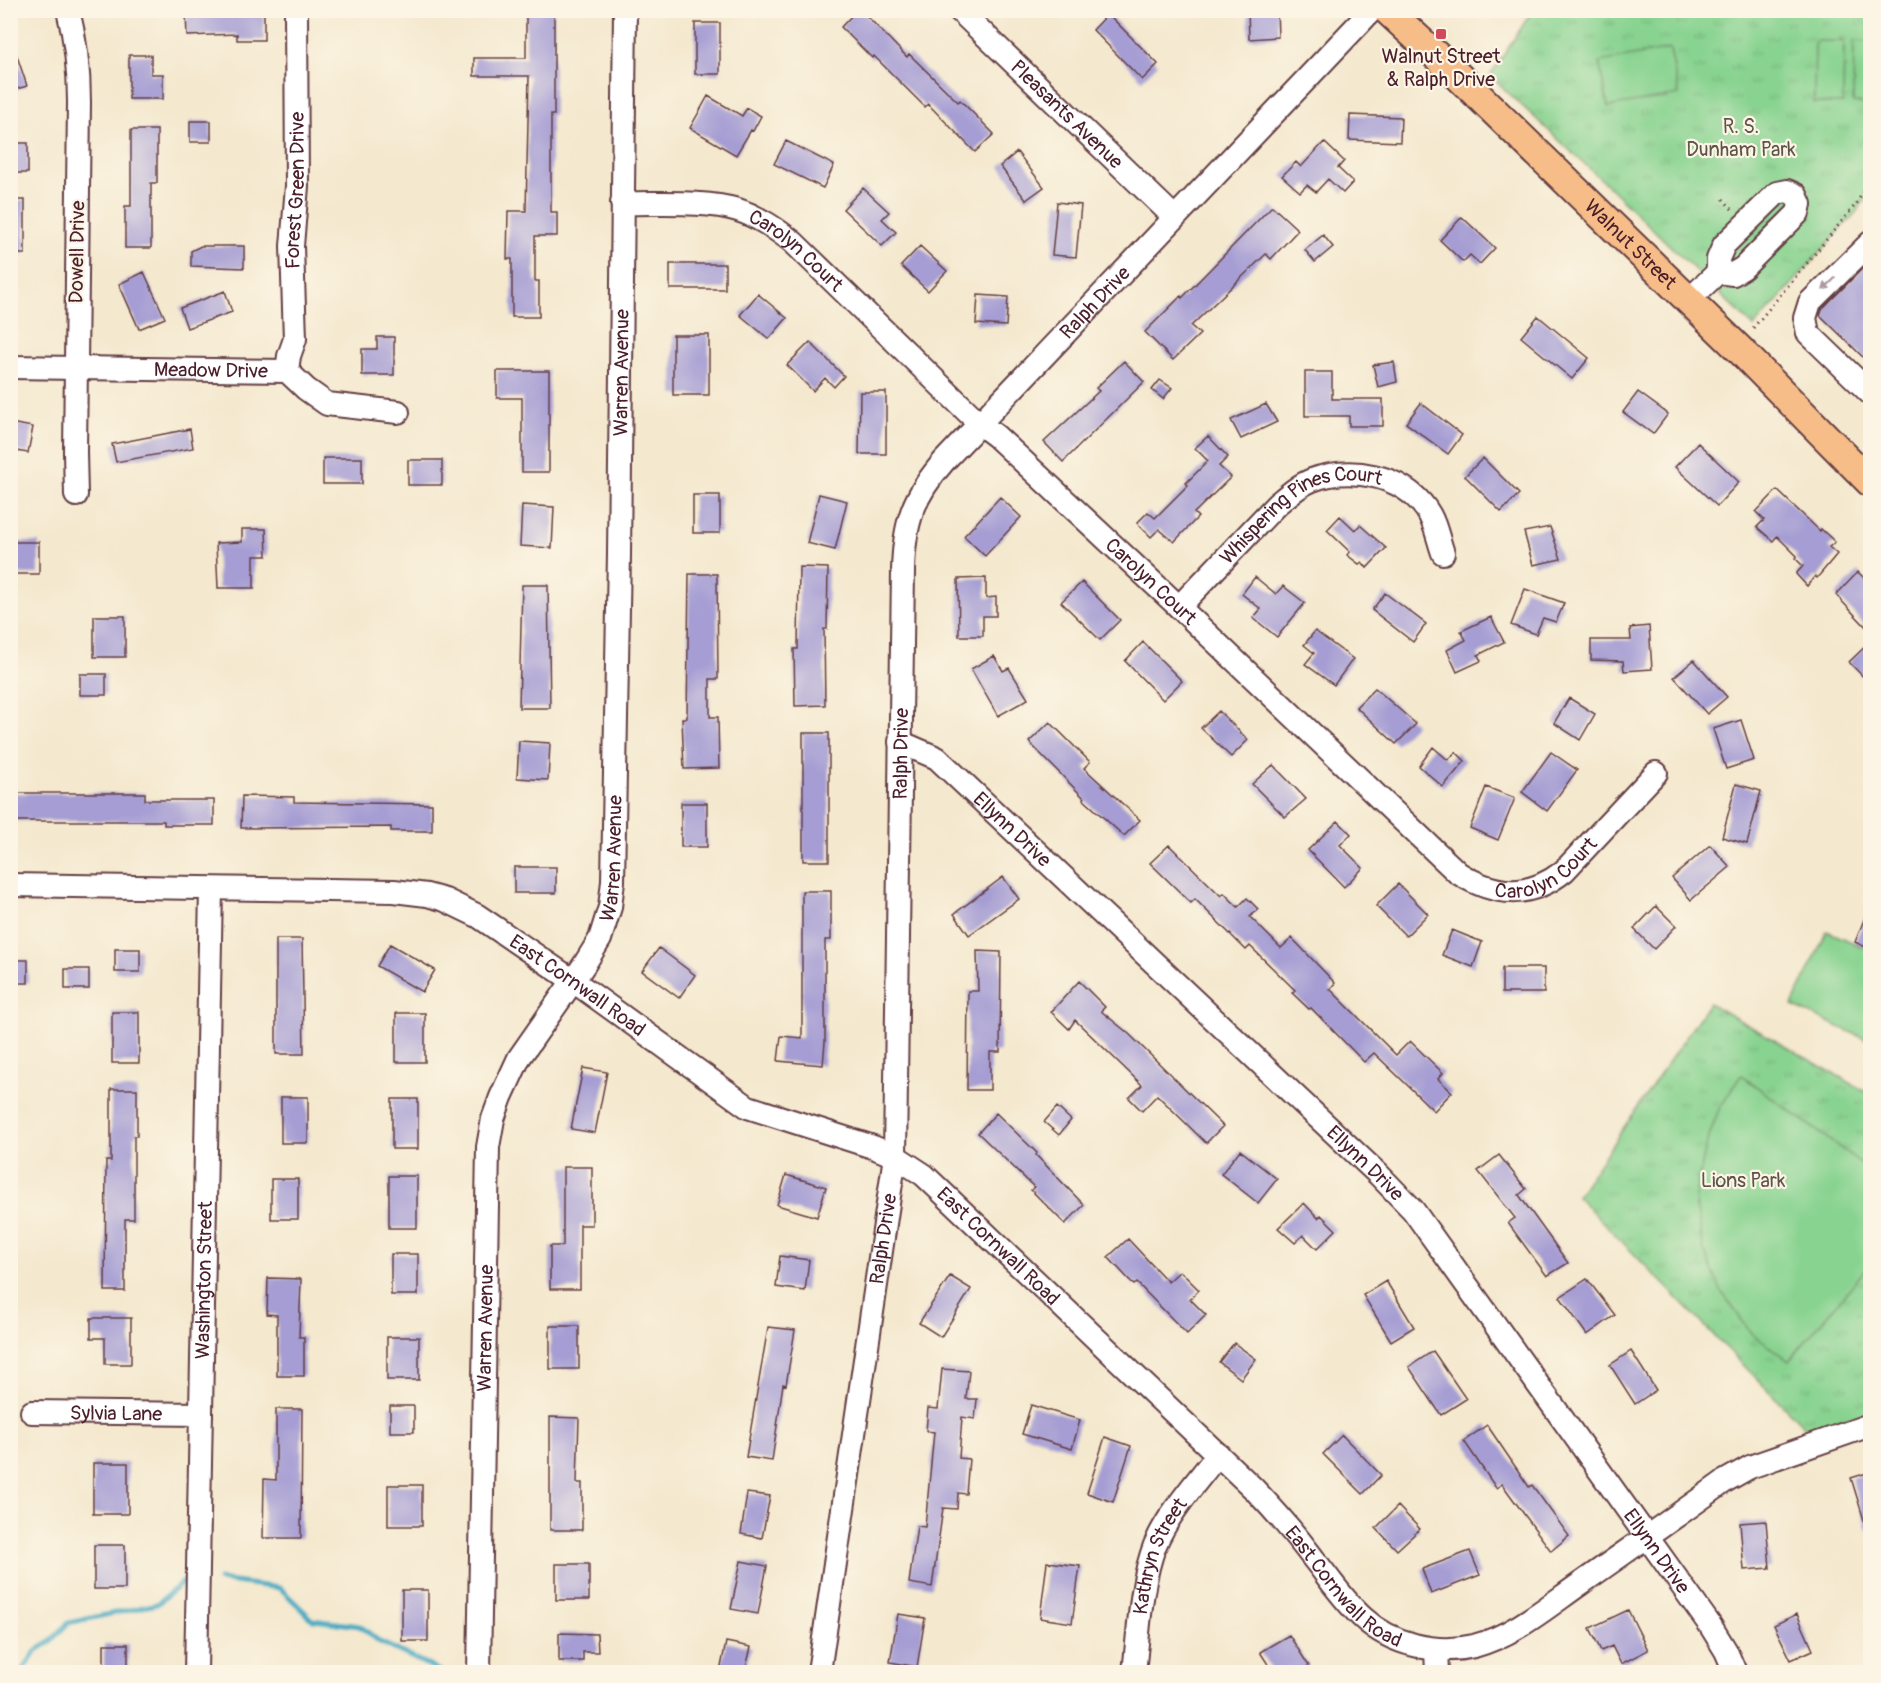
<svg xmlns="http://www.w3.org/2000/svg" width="1881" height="1683" font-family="Pangolin,sans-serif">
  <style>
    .grass { fill: url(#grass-tufts); stroke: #69795e; stroke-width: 1.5 }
    .garden { fill: #88d390; stroke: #69795e; stroke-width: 1.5 }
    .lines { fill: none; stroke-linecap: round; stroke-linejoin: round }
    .stream { stroke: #42a9c2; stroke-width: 5 }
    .building { fill: #a59dd3 }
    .minor-casing { stroke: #643d43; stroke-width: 26 }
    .major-casing { stroke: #643d43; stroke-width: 32 }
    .path { stroke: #643d43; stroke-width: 3; stroke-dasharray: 1.5 4.5; stroke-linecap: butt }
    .minor { stroke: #fff; stroke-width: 22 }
    .major { stroke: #f7bd88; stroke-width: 28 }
    .oneway { fill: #ae9aa0 }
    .poi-dot { fill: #d1495b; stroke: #fcf5e5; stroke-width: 2 }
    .labels { text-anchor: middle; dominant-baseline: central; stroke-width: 4.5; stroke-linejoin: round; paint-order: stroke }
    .poi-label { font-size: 20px; fill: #4a1f2b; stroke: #fcf5e5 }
    .street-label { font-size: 20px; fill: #4a1f2b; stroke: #fcf5e5 }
    .park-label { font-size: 20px; fill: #5d5549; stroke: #fcf5e5 }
  </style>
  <defs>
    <pattern id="grass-tufts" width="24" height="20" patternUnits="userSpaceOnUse" patternTransform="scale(1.5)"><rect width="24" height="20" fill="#88d390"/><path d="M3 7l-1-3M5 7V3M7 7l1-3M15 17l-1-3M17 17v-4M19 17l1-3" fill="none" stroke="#77b57c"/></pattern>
  </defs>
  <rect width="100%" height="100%" fill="#fcf5e5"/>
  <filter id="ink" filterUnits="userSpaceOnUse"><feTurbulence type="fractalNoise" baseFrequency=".0167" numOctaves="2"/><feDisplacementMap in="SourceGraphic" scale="12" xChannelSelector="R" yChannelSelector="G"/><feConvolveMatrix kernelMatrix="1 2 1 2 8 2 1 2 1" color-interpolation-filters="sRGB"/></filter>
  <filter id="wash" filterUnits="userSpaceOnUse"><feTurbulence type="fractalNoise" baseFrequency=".008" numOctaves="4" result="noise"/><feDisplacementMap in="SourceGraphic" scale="24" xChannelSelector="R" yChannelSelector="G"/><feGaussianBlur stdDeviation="1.35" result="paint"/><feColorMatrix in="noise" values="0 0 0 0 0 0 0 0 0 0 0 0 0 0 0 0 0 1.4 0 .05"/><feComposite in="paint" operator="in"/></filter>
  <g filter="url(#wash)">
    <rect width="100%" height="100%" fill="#f4e8ce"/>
    <path class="grass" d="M1532,11h338v181l-12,18 -104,117 -149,-144 -115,-107z
      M1709,1003l161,91v331l-51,17 -242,-246z"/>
    <path class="garden" d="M1815,41h29l-1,62h-29z
      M1854,41l16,1v62l-17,-1z
      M1670,49l9,46 -71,12 -9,-45z
      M1827,931l43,19v91l-78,-35z
      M1741,1075l129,95v94l-81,97 -38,-28 -30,-42 -18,-43 -8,-52 12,-54 12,-33z"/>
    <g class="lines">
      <path class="stream" d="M219,1580l61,8 33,32 47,6 20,16 62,30
        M21,1672l15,-21 14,-9 18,-19 89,-19 26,-22
        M460,1672h2"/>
    </g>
    <g id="blocks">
      <path class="building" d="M237,10h27v30h-27v-6l-50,2 -1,-22z
        M526,10h28v105h-3v97h6v24h-22v45h4v36h-27v-58h-5l1,-48h18l3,-135h-55v-18h52z
        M857,10h4l46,47 2,-3 49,48 2,-2 34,34 -19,18 -47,-48 -3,3 -51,-51 -2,2 -31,-31z
        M1248,10h29l1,27 -29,2z
        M1108,14l50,50 -16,16 -49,-50z
        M695,23h25v51h-25z
        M13,44l14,42 -17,5v-46z
        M129,55h22v19h12v25h-34z
        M708,96l34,20 5,-8 14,8 -8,15 -2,-1 -15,25 -46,-27z
        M1350,115l51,2 -1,25 -51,-2z
        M190,121h21v21h-21z
        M131,130h26v53h-6v65h-26v-42h6z
        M786,141l48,24 -11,23 -49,-24z
        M1324,142l20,19 -6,7 15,14 -10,11 -15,-14 -12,13 -9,-7 -7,7 -18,-16 14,-14 5,5z
        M10,143h18v30h-18z
        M1017,152l27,35 -18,13 -26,-34z
        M863,188l26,24 -7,7 14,13 -14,14 -39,-37z
        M10,200h15v54h-15z
        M1057,202l24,3 -5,52 -24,-2z
        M1272,206l26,24 -27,29 -5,-5 -75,72 9,8 -27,26 -28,-28 36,-36 1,2z
        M1462,217l33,31 -15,16 -10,-9 -7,7 -23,-22z
        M1323,235l10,12 -18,15 -10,-12z
        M201,246h43v22l-53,-2v-15z
        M920,246l27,25 -19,20 -27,-25z
        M670,264h55v25h-55z
        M1867,264l3,4v96l-50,-49 2,-6z
        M144,272l21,46 -26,11 -20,-45z
        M225,291l7,21 -45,16 -7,-20z
        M758,294l29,24 -18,21 -29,-24z
        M978,295l30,2 -2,29 -30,-2z
        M1538,316l51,42 -17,21 -51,-42z
        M673,335h36v60h-36z
        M377,337h17v38h-32v-26h15z
        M810,342l34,34 -10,11 -9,-9 -12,13 -26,-26z
        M1124,361l20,21 -81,80 -19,-20 55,-51 -3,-3z
        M1394,362l3,20 -19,5 -5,-22z
        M497,371h52v101h-27v-74h-25z
        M1305,372h27v27h51v27h-34v-10h-44z
        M1160,380l12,8 -9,11 -11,-9z
        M860,392h26v62h-27z
        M1638,392l30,22 -15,20 -30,-22z
        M1421,403l41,32 -14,19 -42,-31z
        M1266,404l11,18 -36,17 -10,-19z
        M10,423l23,4 -5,26 -18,-3z
        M190,429l3,19 -77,14 -4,-18z
        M1208,436l20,21 -9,9 12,11 -37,36 4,4 -24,25 -15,-13 -8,8 -14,-14 11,-11 7,6 33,-33 -2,-2 22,-22 -13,-13z
        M1698,443l41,39 -22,24 -42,-39z
        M323,458h39v26h-39z
        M1483,458l36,36 -18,18 -36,-36z
        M408,460h34v25h-34z
        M1777,490l43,41 1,-2 14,13 -6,5 8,7 -20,24 -2,-2 -8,10 -11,-12 7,-8 -8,-8 2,-2 -20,-20 -4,5 -16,-14 7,-7 -8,-8z
        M819,494l28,7 -12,49 -28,-7z
        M693,495h27v38h-27z
        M1000,497l21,20 -36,39 -21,-20z
        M522,505l32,2 -2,41 -32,-2z
        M1340,516l15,14 5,-5 26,23 -19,20 -5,-6 -3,2 -12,-9 3,-3 -23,-22z
        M1550,527l11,32 -28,6 -9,-33z
        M242,529h24l1,27h-13v32h-36l-2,-45 26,-1z
        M10,542h29v32h-29z
        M799,567l29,1 -1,61h-3l1,76 -30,1 -1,-57h4z
        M1858,572l12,12v47l-34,-36z
        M689,574h28l1,105h-8v38h8l1,51 -35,1 -2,-51h5z
        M1255,577l21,17 7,-8 22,17 -28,34 -24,-19 8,-9 -19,-15z
        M986,578v20l10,-1v19h-13v20h-24l-1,-57z
        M1082,582l38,38 -20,20 -39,-38z
        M522,585h26l2,123h-31z
        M1525,589l39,14 -8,19 -13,-4 -7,16 -25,-9z
        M1385,593l41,31 -13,18 -41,-32z
        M94,616h31v41h-31z
        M1491,617l13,25 -26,13 3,6 -24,11 -10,-22 19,-10 -5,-9z
        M1649,626l3,43 -28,2 -1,-10 -32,-1v-20h40l-1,-12z
        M1315,631l38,28 -19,26 -29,-21 9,-11 -10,-8z
        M1143,642l39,39 -19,19 -38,-39z
        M1870,642v42l-21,-22z
        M994,656l9,15 6,-3 19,31 -30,17 -27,-47z
        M1694,660l33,37 -20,17 -33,-37z
        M80,674h26v21h-26z
        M1375,688l41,36 -20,20 -40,-37z
        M1569,698l26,16 -15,26 -26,-17z
        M1219,711l29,29 -17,17 -30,-29z
        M1741,720l13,40 -28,9 -13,-40z
        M1050,722l40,40 -6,6 56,52 -16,16 -41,-37 1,-1 -55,-56z
        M803,733h26v128h-26z
        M519,741l31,2 -2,37 -31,-2z
        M1433,747l15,13 8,-8 9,9 -22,26 -24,-21z
        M1551,752l26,18 -30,41 -25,-19z
        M1273,765l33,34 -21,18 -33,-33z
        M1736,784l25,7 -14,53 -25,-7z
        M1486,787l29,11 -17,42 -28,-12z
        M13,793h132v7h69v25h-50v-4h-151z
        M242,796l52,1v5l138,2v27h-41v-4l-150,1z
        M681,803h26v44h-26z
        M1338,821l13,13 -11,11 23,23 -19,19 -36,-37z
        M1169,845l52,51 3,-3 14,14 9,-9 11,11 -8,8 31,31 11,-10 43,45 -5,6 66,66 14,-14 33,32 -5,6 14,13 -18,19 -60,-58 -10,9 -53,-54 -2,1 -17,-16 3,-3 -45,-44 -4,4 -51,-51 -4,4 -41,-40z
        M1710,845l20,22 -39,33 -19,-22z
        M514,867h42v26h-42z
        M1003,877l16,22 -50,36 -15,-21z
        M1398,884l30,30 -22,22 -30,-30z
        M802,891h29v49h-6v102l-2,23 -45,-4 3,-25 21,2z
        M1870,905v44l-15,-7z
        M1656,906l20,20 -22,23 -20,-20z
        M1452,930l30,12 -9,25 -31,-12z
        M276,939h26l2,115h-28z
        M390,944l45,26 -13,22 -45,-26z
        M659,948l36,27 -16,23 -37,-27z
        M115,949h25v23h-25z
        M977,951l24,1 -1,100h-10v38h-23l1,-99h10z
        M10,960h18v23h-18z
        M1502,968h42v25h-42z
        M65,969h24v20h-24z
        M1079,981l26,26 -4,4 27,22 95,93 -17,17 -49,-48 -15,16 -13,-13 13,-13 -67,-65 -6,9 -18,-17z
        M112,1012h27v51h-27z
        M396,1013h29v49h-29z
        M583,1068l24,4 -12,61 -24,-4z
        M111,1089h26v47h-3v83h-9v72h-20l1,-130h5z
        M281,1097h27v46h-27z
        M392,1099h26v50h-26z
        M1057,1107l14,13 -12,15 -15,-13z
        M996,1113l41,40 -1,2 48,50 -19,19 -34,-34 3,-3 -56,-54z
        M1240,1150l37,29 -19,24 -37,-29z
        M1499,1155l27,34 -7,6 49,68 -21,13 -39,-53 7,-5 -37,-47z
        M563,1167h29v58h-12v64h-30v-43h13z
        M786,1175l40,12 -9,30 -40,-12z
        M389,1176h28v52h-28z
        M271,1179h27v40h-27z
        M1304,1203l14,15 3,-3 15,15 -19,19 -14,-14 -8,8 -17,-15z
        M1128,1239l40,43 12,-11 19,19 -9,9 16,16 -19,19 -50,-51 -3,2 -26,-28z
        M391,1254h27v41h-27z
        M780,1256l29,4 -4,31 -29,-4z
        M950,1276l21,13 -30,48 -22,-14z
        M268,1278l33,1 -2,58h5v39h-27v-61l-10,-1z
        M1587,1279l28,36 -28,20 -27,-38z
        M1386,1281l28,46 -23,14 -28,-46z
        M91,1318h40v46h-26v-26h-14z
        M550,1326h29v43h-29z
        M768,1327l27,3 -9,55 -3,-1 -11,77 -26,-4z
        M387,1337h32v43h-32z
        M1234,1343l22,16 -15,20 -22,-17z
        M1433,1351l33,48 -25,16 -32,-48z
        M1631,1351l25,39 -21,14 -25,-39z
        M942,1369l27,2 -3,28h11l-2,20 -13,-2 -3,41 10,1 -3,35 -8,-1 -1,16 -14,-1 -11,79 -23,-4 8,-57 8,1 9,-95 -8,-1 2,-23 10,1z
        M1031,1405l49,15 -8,29 -50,-15z
        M390,1406h24v26h-24z
        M276,1409h26l-1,129h-38l1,-59 12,1z
        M550,1417l29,1 -2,65h5v47h-32z
        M1487,1425l42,62 3,-2 37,51 -18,15 -49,-67 -6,4 -32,-47z
        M1342,1435l39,40 -18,19 -40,-40z
        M1105,1437l26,9 -18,56 -26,-9z
        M93,1463h35v51h-35z
        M1870,1472v58h-3l-16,-52z
        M388,1485h34v41h-34z
        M747,1493l23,3 -8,42 -21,-4z
        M1398,1506l22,23 -23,21 -21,-22z
        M1766,1521l4,47 -26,2 -4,-47z
        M94,1545h31v44h-31z
        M1470,1551l10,24 -49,19 -9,-25z
        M741,1561l26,5 -9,48 -27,-5z
        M1047,1562l33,4 -8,57 -32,-5z
        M556,1564h33v36h-33z
        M402,1590h26v51h-26z
        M1628,1610l20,40 -27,14 -9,-18 -11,5 -11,-23z
        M898,1614l27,4 -8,49 -27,-5z
        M1797,1614l16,36 -22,10 -17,-35z
        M559,1633l38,1 1,18h-15v9h-24z
        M1289,1635l20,31 -11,6h-25l-13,-20z
        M726,1642l25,5 -6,25h-25z
        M104,1644h24v28h-24z"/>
    </g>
  </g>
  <g filter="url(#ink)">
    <use href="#blocks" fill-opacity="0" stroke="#643d43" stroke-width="1.5"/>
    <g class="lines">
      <defs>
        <g id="minor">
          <path d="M68,10c8,31 11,61 11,92l-4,350 1,43"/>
          <path id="s1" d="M959,10l215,207"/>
          <path id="s2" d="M622,203c34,1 84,-3 116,7 21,7 38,19 55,32l187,182 16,12 183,171 279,266c37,23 71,26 106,-2l92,-98"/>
          <path d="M1870,243l-60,59 -5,16 3,15 62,60"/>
          <path d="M1689,300l29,-28v-13l6,-14 53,-52 10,-2 9,4 4,9 -2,9 -55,55 -10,6 -15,-2"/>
          <path id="s3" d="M10,367l277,4 19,18 21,15 71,8"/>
          <path id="s4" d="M287,371l2,-15 6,-17 -3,-93 5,-60 -1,-176"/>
          <path id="s5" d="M1179,607l98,-103c11,-9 22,-19 35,-24 38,-14 89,-6 114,29 9,12 12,30 17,44"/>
          <path id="s6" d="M900,742l37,16 442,417 34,35 297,415 16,26 9,21"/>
          <path id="s7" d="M10,885l384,6 33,4 18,5 33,16 94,64 176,127 125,40 22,9 29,19 330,314c21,22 41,45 59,69 16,20 31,43 50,60 28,26 73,37 111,28 39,-10 73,-39 106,-62 48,-34 97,-68 145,-103l25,-14 120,-42"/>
          <path id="s8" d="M32,1412l169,2"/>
          <path d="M1436,1650l1,22"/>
          <path id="s9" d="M196,1672l15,-783"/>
          <path id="s10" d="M479,1672l9,-525 5,-28 8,-22 18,-39 65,-93 16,-26 10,-32 3,-26 6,-327 6,-544"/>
          <path id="s11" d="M819,1672l76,-516 8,-585c1,-48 10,-75 42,-111l427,-450"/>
          <path id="s12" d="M1134,1672c5,-41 6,-88 21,-127 14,-33 41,-62 63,-91"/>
        </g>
        <g id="major">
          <path id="s13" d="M1387,10l68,63 286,278 129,131"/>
        </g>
      </defs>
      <use href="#minor" class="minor-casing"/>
      <use href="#major" class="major-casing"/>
      <path class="path" d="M1723,199l9,10
        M1753,328l104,-125 13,-25"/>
      <use href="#minor" class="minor"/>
      <use href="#major" class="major"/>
    </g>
    <defs><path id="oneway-solid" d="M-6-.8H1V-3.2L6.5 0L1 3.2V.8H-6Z" transform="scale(1.5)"/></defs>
    <use class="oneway" href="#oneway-solid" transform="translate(1829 284) rotate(136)"/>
  </g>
  <rect class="poi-dot" x="1435" y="28" width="12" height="12" rx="3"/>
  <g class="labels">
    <g class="poi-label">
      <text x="1441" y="56">Walnut Street<tspan x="1441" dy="23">&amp; Ralph Drive</tspan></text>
    </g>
    <g class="street-label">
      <text stroke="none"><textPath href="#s1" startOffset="150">Pleasants Avenue</textPath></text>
      <text stroke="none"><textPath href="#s4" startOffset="182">Forest Green Drive</textPath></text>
      <text stroke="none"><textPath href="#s13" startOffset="338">Walnut Street</textPath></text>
      <text transform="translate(77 252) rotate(-89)">Dowell Drive</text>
      <text stroke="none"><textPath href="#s2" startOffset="188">Carolyn Court</textPath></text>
      <text stroke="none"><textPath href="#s11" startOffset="1446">Ralph Drive</textPath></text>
      <text stroke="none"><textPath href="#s3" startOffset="201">Meadow Drive</textPath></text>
      <text stroke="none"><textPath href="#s10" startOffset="1332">Warren Avenue</textPath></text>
      <text stroke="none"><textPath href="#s5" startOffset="160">Whispering Pines Court</textPath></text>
      <text stroke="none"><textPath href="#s2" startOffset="674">Carolyn Court</textPath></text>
      <text stroke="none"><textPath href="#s11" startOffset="924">Ralph Drive</textPath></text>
      <text stroke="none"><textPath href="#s6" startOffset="144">Ellynn Drive</textPath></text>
      <text stroke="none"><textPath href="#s10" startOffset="846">Warren Avenue</textPath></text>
      <text stroke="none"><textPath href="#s2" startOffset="1196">Carolyn Court</textPath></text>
      <text stroke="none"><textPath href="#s7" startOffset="594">East Cornwall Road</textPath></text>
      <text stroke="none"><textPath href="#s6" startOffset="630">Ellynn Drive</textPath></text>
      <text stroke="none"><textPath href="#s11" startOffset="438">Ralph Drive</textPath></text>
      <text stroke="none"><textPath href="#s7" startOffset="1096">East Cornwall Road</textPath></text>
      <text stroke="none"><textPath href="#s9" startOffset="392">Washington Street</textPath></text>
      <text stroke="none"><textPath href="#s10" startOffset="344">Warren Avenue</textPath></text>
      <text stroke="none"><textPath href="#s8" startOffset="84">Sylvia Lane</textPath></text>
      <text stroke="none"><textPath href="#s6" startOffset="1116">Ellynn Drive</textPath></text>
      <text stroke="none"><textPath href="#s12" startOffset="120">Kathryn Street</textPath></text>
      <text stroke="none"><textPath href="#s7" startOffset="1582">East Cornwall Road</textPath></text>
    </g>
    <g class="park-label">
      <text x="1741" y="126">R. S.<tspan x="1741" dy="23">Dunham Park</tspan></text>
      <text x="1743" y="1180">Lions Park</text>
    </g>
  </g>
  <rect width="1881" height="1683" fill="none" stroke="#fcf5e5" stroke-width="36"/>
</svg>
